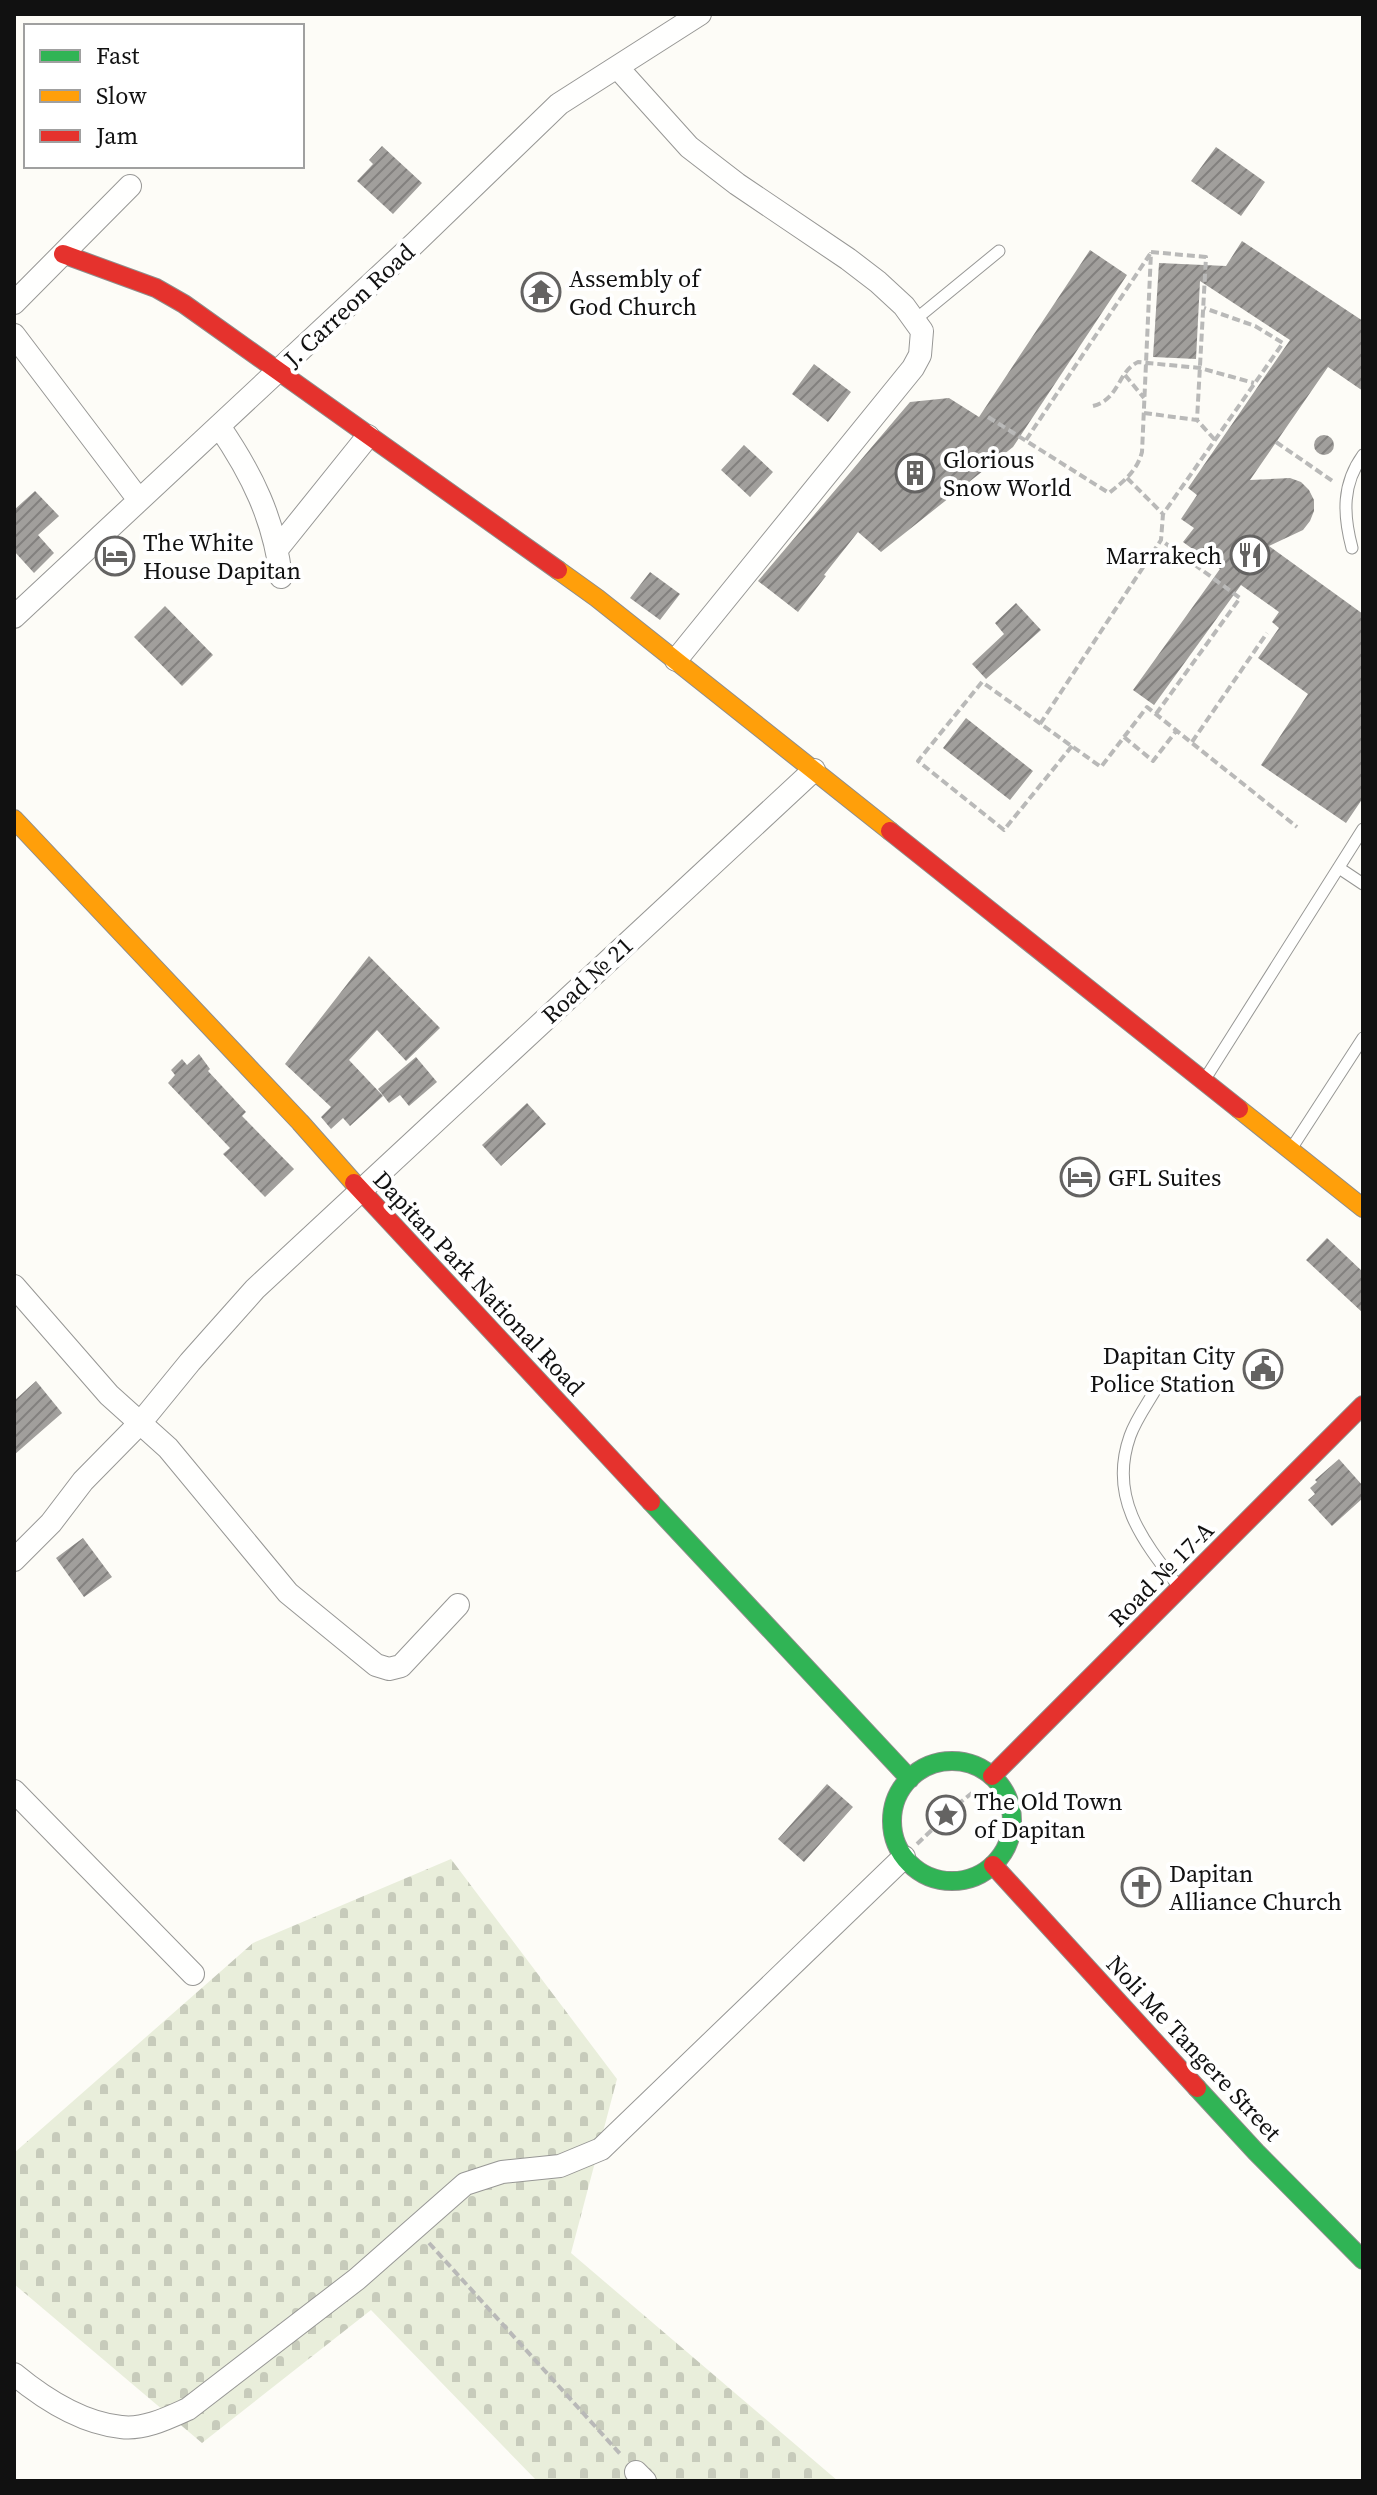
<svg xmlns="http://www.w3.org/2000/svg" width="1377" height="2495" font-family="'Source Serif 4',serif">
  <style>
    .cemetery { fill: url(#cemetery-stones) }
    .building { fill: url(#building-hatch) }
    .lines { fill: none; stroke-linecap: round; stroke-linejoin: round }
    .lane-casing { stroke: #979795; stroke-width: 13 }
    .street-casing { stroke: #979795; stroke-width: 24 }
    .fast-casing { stroke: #8e8d8b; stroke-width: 20 }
    .slow-casing { stroke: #8e8d8b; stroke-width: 20 }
    .jam-casing { stroke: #8e8d8b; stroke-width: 20 }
    .path { stroke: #b9b9b8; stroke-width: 4; stroke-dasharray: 8 4; stroke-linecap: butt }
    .lane { stroke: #fffffe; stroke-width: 11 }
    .street { stroke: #fffffe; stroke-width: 22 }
    .fast { stroke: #30b455; stroke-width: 18 }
    .slow { stroke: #ff9f0a; stroke-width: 18 }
    .jam { stroke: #e5322d; stroke-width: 18 }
    .labels { text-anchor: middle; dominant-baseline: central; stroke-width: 8; stroke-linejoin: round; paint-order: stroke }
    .poi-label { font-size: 24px; fill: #111; stroke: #fff; text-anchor: start }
    .street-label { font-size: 24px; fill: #111; stroke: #fff }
  </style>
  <defs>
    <pattern id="cemetery-stones" width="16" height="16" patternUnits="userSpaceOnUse" patternTransform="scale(2)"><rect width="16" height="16" fill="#e9eedb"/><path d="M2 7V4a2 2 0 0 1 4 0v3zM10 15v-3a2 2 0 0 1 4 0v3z" fill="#c7cbbb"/></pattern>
    <pattern id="building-hatch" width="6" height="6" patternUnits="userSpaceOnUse" patternTransform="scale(2)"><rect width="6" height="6" fill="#a19f9c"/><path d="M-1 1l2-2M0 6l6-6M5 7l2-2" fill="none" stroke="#82807e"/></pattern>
  </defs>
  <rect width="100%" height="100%" fill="#fdfcf7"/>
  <path class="cemetery" d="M451,1859l166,220 -46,174 267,228h-301l-166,-171 -169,133 -188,-159v-131l239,-210z"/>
  <path class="building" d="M382,146l40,37 -29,31 -36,-33 16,-17 -4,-4z
    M1216,147l49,35 -24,34 -50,-35z
    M1242,241l121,80v70l-35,-24 -78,113 40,-2 11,4 8,8 5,10v11l-4,10 -7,9 -34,16 94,68v184l-17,25 -85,-58 47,-71 -50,-36 21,-30 -7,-6 7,-10 -38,-27 -87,120 -21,-15 87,-121 -37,-27 11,-14 -13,-9 16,-24 -9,-7 102,-148 -90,-59 -4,78 -43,-2 6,-94 67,3z
    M1090,250l37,25 -114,172 -132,105 -23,-20 -34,43 2,1 -28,36 -40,-31 152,-179 39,-4 30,19z
    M814,364l37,28 -23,30 -36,-28z
    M1314 445a10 10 0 1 1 20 0a10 10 0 1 1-20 0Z
    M744,445l29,27 -23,25 -29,-27z
    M35,491l24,25 -21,19 16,18 -20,20 -20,-22v-41z
    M650,572l30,22 -20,26 -30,-22z
    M1016,603l25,27 -55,49 -14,-15 32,-30 -9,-11z
    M165,606l48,49 -31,31 -48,-49z
    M966,718l67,53 -23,29 -67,-52z
    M369,956l71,72 -34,33 -29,-31 -28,30 34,36 -33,30 -7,-8 -12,11 -10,-12 10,-10 -46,-43z
    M199,1054l11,15 -2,2 38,41 -4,4 52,53 -29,28 -42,-43 7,-6 -62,-65 7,-8 -4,-5 11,-11 5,6z
    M416,1057l21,25 -28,24 -9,-11 -11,8 -11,-14z
    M527,1103l19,21 -45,42 -19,-21z
    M1327,1238l36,34v41l-57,-53z
    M36,1381l26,32 -48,42v-54z
    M1339,1459l24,27v12l-31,28 -24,-26 7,-6 -5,-6 7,-6 -2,-2z
    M83,1538l29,39 -28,20 -28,-39z
    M827,1784l26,23 -49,55 -26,-23z"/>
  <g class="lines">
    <defs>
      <path id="lane" d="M916,319l83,-68
        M1352,548c-9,-34 -10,-64 11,-93
        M1339,868l24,16
        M1205,1079l158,-250
        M1293,1146l70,-108
        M1157,1387c-9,16 -21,32 -27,49 -22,62 13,105 49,151"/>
      <path id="street" d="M617,67l72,80 48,37 111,75 30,23 26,24 18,25 -2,24 -7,13 -237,292
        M14,303l116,-117
        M14,335l125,165
        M219,426c33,48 55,93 62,151
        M278,548l90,-112
        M14,617l401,-374 144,-139 141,-90
        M14,1286l95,109 59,53 120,145 88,72 13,4 12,-3 57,-61
        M14,1560l37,-37 32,-42 58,-59 49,-60 65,-73 559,-519
        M14,1791l179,183
        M14,2374c29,24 68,49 107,53 23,3 47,-9 67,-18l169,-130 108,-95 37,-12 58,-6 41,-17 303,-292
        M636,2472l9,9"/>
      <path id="fast" d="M651,1502l259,277
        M892 1821a60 60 0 1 1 120 0a60 60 0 1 1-120 0Z
        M1197,2088l59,64 107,108"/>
      <path id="slow" d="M558,570l39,28 293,233
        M14,819l286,303 54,61
        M1239,1109l124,99"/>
      <path id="jam" d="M63,254l93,34 28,16 374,266
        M890,831l349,278
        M354,1183l297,319
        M992,1776l371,-371
        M993,1865l204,223"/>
    </defs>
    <use href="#lane" class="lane-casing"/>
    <use href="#street" class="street-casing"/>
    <use href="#fast" class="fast-casing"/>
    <use href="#slow" class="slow-casing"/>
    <use href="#jam" class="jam-casing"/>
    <path class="path" d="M1151,252l55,5 -9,163
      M1125,375l19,23
      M1093,406c27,-7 24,-34 45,-44l62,6 54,15
      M1144,413l53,7 18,20
      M988,417l121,76c15,-12 28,-22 33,-41l9,-200
      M1026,440l124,-186
      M1276,442l58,40
      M1127,478l35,35
      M1156,714l84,-116 -79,-58
      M1040,724l121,-184 2,-26 120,-171 -28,-17 -51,-18
      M1124,737l29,24 24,-31
      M1192,742l75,-109
      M1072,746l-68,84 -86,-69 64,-79 119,85 46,-60 150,120
      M934 1816a13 13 0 1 1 26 0a13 13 0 1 1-26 0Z
      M957,1805l15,-12
      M917,1844l20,-19
      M429,2243l193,213"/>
    <use href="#lane" class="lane"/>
    <use href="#street" class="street"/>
    <use href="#fast" class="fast"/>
    <use href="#slow" class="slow"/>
    <use href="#jam" class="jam"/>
  </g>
  <defs>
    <symbol id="temple-ring" viewBox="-11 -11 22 22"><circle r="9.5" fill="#fff" stroke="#646362" stroke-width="1.5"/><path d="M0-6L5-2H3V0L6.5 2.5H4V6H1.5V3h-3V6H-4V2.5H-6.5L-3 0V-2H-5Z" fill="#646362"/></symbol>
    <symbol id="building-ring" viewBox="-11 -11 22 22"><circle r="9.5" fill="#fff" stroke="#646362" stroke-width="1.5"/><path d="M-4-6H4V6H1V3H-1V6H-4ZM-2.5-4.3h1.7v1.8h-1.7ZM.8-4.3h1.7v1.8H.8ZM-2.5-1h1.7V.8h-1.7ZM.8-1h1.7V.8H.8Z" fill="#646362"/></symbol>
    <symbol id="restaurant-ring" viewBox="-11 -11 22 22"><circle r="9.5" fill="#fff" stroke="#646362" stroke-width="1.5"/><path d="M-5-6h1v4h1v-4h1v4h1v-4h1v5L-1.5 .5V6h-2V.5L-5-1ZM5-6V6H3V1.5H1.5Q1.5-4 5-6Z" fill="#646362"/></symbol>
    <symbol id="hotel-ring" viewBox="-11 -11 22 22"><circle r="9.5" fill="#fff" stroke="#646362" stroke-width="1.5"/><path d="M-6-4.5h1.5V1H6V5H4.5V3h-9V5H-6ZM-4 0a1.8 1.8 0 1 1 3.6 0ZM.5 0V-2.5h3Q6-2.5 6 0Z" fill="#646362"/></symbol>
    <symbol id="civic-ring" viewBox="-11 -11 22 22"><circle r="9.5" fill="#fff" stroke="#646362" stroke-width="1.5"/><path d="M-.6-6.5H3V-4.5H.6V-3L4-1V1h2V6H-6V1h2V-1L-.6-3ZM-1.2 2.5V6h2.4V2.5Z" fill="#646362"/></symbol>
    <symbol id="sight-ring" viewBox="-11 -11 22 22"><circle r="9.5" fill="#fff" stroke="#646362" stroke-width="1.5"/><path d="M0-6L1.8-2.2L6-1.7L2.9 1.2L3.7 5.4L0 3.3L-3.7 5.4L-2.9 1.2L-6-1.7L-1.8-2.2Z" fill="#646362"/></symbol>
    <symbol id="church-ring" viewBox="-11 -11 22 22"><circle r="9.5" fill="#fff" stroke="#646362" stroke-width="1.5"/><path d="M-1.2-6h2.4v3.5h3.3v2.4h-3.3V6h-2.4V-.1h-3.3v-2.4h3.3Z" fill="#646362"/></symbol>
  </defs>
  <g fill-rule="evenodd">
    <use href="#temple-ring" x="519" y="270" width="44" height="44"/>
    <use href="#building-ring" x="893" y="451" width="44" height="44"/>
    <use href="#restaurant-ring" x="1228" y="533" width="44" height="44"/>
    <use href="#hotel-ring" x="93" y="534" width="44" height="44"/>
    <use href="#hotel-ring" x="1058" y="1155" width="44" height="44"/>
    <use href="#civic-ring" x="1241" y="1347" width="44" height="44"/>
    <use href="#sight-ring" x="924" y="1793" width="44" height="44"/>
    <use href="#church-ring" x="1119" y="1865" width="44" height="44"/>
  </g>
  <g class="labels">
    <g class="poi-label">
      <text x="569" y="278">Assembly of<tspan x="569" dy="28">God Church</tspan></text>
      <text x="943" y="459">Glorious<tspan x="943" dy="28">Snow World</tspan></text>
      <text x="143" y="542">The White<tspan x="143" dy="28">House Dapitan</tspan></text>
      <text x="1222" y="555" text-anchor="end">Marrakech</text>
      <text x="1108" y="1177">GFL Suites</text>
      <text x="1235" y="1355" text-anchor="end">Dapitan City<tspan x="1235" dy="28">Police Station</tspan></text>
      <text x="974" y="1801">The Old Town<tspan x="974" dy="28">of Dapitan</tspan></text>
      <text x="1169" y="1873">Dapitan<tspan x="1169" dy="28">Alliance Church</tspan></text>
    </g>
    <g class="street-label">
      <text transform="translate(349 305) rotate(-43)">J. Carreon Road</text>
      <text transform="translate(587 980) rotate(-43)">Road № 21</text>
      <text transform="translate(479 1283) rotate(47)">Dapitan Park National Road</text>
      <text transform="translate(1161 1574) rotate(-45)">Road № 17-A</text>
      <text transform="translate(1194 2048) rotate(47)">Noli Me Tangere Street</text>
    </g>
  </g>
  <rect width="1377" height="2495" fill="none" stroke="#111111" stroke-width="32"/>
  <rect x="24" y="24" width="280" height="144" fill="#ffffff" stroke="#a0a0a0" stroke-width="2"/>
  <rect x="40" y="50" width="40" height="12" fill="#30b455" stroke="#a0a0a0" stroke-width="2"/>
  <text x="96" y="64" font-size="24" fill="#111111">Fast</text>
  <rect x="40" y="90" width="40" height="12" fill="#ff9f0a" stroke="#a0a0a0" stroke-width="2"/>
  <text x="96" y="104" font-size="24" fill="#111111">Slow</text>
  <rect x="40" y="130" width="40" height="12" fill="#e5322d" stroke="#a0a0a0" stroke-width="2"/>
  <text x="96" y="144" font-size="24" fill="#111111">Jam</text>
</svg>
